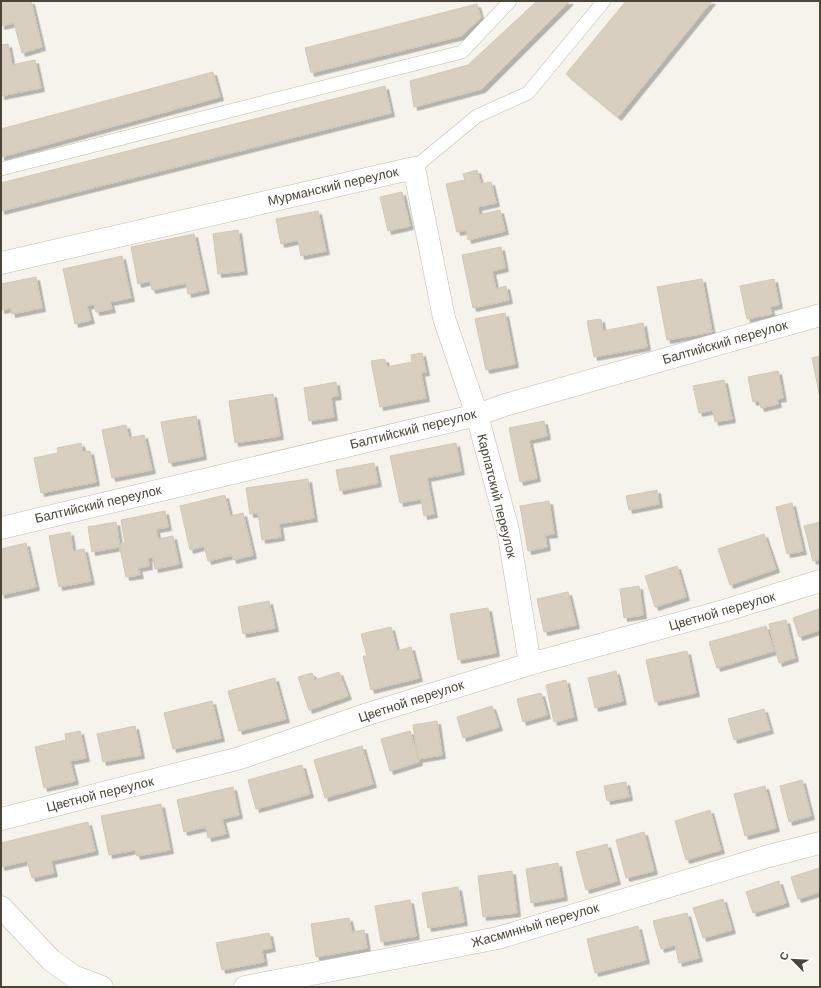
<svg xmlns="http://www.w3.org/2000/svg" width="821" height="988" font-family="Arial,sans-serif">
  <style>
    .building { fill: #d8cfc1; stroke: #d3c7b4; filter: url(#shadow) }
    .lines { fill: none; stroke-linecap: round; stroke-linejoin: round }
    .lane-casing { stroke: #c2bbae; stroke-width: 14 }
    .street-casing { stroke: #c2bbae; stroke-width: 23 }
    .lane { stroke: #fff; stroke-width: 13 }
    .street { stroke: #fff; stroke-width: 22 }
    .labels { text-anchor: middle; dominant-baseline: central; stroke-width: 3; stroke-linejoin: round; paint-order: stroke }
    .street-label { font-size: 13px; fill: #4b4439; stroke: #fff }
  </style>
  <defs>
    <filter id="shadow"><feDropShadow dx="3.5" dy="3.5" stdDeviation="0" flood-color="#0004"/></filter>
  </defs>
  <rect width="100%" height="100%" fill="#f6f3ec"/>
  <path class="building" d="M1,1h30l11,46 -20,6 -8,-30 -13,3z
    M537,1h33l-88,88 -68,18 -4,-26 58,-16z
    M626,1h86l-94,116 -52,-43z
    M477,4l4,14 -20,18 -150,37 -6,-25z
    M8,44l4,21 23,-5 6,28 -40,8v-51z
    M213,72l7,25 -219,60v-28z
    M385,86l6,27 -390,98v-28z
    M477,170l4,14 10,-2 5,21 -18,4 1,8 21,-5 5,21 -37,9 -2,-10 -9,2 -11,-48 19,-4 -2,-6z
    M402,192l8,34 -22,5 -8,-34z
    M318,211l8,40 -25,5 -3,-16 -17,4 -5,-25z
    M238,230l6,41 -26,3 -5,-40z
    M194,234l12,56 -18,4 -2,-11 -34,7 -2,-9 -12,3 -7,-37z
    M501,247l4,21 -13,3 4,18 10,-3 3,14 -36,8 -11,-53z
    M122,256l9,42 -21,4 2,7 -16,3 -2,-8 -7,2 4,14 -16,4 -12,-55z
    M36,277l6,31 -30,6 -1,-6 -10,2v-26z
    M702,279l10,53 -45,8 -10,-53z
    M774,279l5,26 -9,2 2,7 -25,5 -7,-33z
    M505,313l10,51 -29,6 -11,-51z
    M601,319l2,12 40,-8 4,24 -53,10 -7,-36z
    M422,353l4,19 -5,1 5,25 -46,9 -9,-46 14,-2 2,8 25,-5 -1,-7z
    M820,356v42l-8,-40z
    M778,371l5,27 -6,1 1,5 -17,4 -2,-7 -6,1 -5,-25z
    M724,380l8,39 -17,3 -2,-12 -14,3 -6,-27z
    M336,382l2,14 -7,1 3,20 -25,4 -5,-33z
    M273,394l7,42 -45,7 -6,-42z
    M196,416l7,40 -34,7 -8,-41z
    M544,421l3,15 -18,4 8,38 -17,4 -11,-54z
    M126,425l3,13 15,-3 8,35 -40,8 -10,-48z
    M81,443l2,9 7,-1 6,31 -55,11 -7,-35 24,-5 -1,-5z
    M456,443l5,28 -34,7 7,36 -10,2 -3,-17 -21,4 -10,-47z
    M374,463l4,20 -38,8 -4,-21z
    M308,479l6,39 -35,6 2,13 -19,3 -4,-27 -8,1 -4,-26z
    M657,490l2,14 -30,6 -3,-14z
    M225,495l5,21 13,-3 10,42 -20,5 -1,-5 -24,6 -4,-15 -14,4 -10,-44z
    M549,501l5,33 -9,1 2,12 -19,4 -8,-45z
    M792,503l11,48 -16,3 -11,-47z
    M165,511l3,16 -12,2 2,10 15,-3 6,28 -24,5 -2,-12 -5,1 1,8 -11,2 2,7 -14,2 -7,-33 6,-2 -4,-22z
    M116,522l4,25 -28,5 -4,-25z
    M820,522v37l-7,2 -9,-35z
    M70,532l3,19 11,-2 7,32 -32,6 -10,-51z
    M764,534l12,35 -46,16 -12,-36z
    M26,543l10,44 -35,8v-46z
    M677,566l9,31 -31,10 -10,-31z
    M639,586l4,29 -19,3 -4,-29z
    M568,592l8,33 -32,7 -7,-33z
    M269,601l6,27 -32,6 -5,-27z
    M488,608l8,45 -38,7 -8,-46z
    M819,609l1,21 -21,7 -6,-19z
    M786,620l9,38 -16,5 -10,-39z
    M766,626l8,25 -57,17 -8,-26z
    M391,627l6,24 14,-4 8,31 -48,12 -8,-34h4l-6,-22z
    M687,651l9,42 -41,9 -9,-42z
    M616,671l7,30 -28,7 -7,-30z
    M339,672l9,24 -39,14 -11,-33 14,-4 3,7z
    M275,678l11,41 -47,12 -11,-40z
    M566,680l8,37 -20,5 -8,-37z
    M541,693l6,22 -24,7 -6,-23z
    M212,701l9,37 -48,11 -9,-36z
    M492,706l7,21 -36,11 -6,-21z
    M764,709l6,21 -36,10 -6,-21z
    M437,721l5,34 -24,4 -5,-34z
    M135,726l6,29 -38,7 -6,-28z
    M80,731l6,27 -16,3 5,20 -31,7 -9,-41 31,-7 -1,-6z
    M410,731l9,31 -29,9 -9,-32z
    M362,746l11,38 -48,14 -11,-38z
    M302,765l8,29 -54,15 -8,-29z
    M802,780l9,36 -22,6 -9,-36z
    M626,782l3,15 -22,4 -3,-15z
    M765,786l11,42 -31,8 -11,-42z
    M233,787l6,28 -17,4 4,15 -18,4 -2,-11 -22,5 -7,-32z
    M161,804l9,46 -33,6 -2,-6 -26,5 -8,-39z
    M710,810l11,40 -35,10 -11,-39z
    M88,822l7,29 -44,10 3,12 -22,5 -5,-17 -26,6v-24z
    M644,832l10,39 -28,7 -10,-38z
    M607,844l10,37 -31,9 -10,-38z
    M558,863l6,34 -33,6 -5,-34z
    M820,868v24l-22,7 -7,-22z
    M512,871l5,42 -34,4 -5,-41z
    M779,881l7,22 -33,10 -7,-21z
    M458,887l6,35 -36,6 -6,-35z
    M723,899l9,31 -29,8 -10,-30z
    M410,900l6,36 -35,6 -6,-36z
    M687,913l12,45 -20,5 -4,-18 -14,4 -8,-28z
    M349,918l3,14 12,-2 3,18 -51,9 -5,-33z
    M638,926l8,34 -51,13 -8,-34z
    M269,933l3,15 -10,2 2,12 -42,8 -6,-27z"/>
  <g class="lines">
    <defs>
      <path id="lane" d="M414,168l63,-52 51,-23 76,-92
        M1,169l461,-117 48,-51"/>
      <path id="street" d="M1,263l413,-95 30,150 33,97 31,115 22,134
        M1,528l476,-113 28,-10 315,-90
        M1,819l239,-61 131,-45 159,-49 197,-54 93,-29
        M1,907l50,53 22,16 29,11
        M245,987l253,-49 271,-82 51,-13"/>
    </defs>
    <use href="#lane" class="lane-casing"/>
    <use href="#street" class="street-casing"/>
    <use href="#lane" class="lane"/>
    <use href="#street" class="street"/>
  </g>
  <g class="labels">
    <g class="street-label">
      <text transform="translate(333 186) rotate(-13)">Мурманский переулок</text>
      <text transform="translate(725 342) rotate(-16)">Балтийский переулок</text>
      <text transform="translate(413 429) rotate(-14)">Балтийский переулок</text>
      <text transform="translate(497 496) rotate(76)">Карпатский переулок</text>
      <text transform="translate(98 504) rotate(-13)">Балтийский переулок</text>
      <text transform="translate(722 611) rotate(-16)">Цветной переулок</text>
      <text transform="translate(411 701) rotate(-18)">Цветной переулок</text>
      <text transform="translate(100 794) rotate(-14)">Цветной переулок</text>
      <text transform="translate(535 925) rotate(-16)">Жасминный переулок</text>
    </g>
  </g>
  <rect width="821" height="988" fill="none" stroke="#4b4439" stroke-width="4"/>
  <g transform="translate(793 960) rotate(294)" stroke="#ffffff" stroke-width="3" paint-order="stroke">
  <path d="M0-3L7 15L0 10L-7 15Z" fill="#4b4439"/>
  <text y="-6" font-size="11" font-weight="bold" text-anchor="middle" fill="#4b4439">С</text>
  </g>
</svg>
